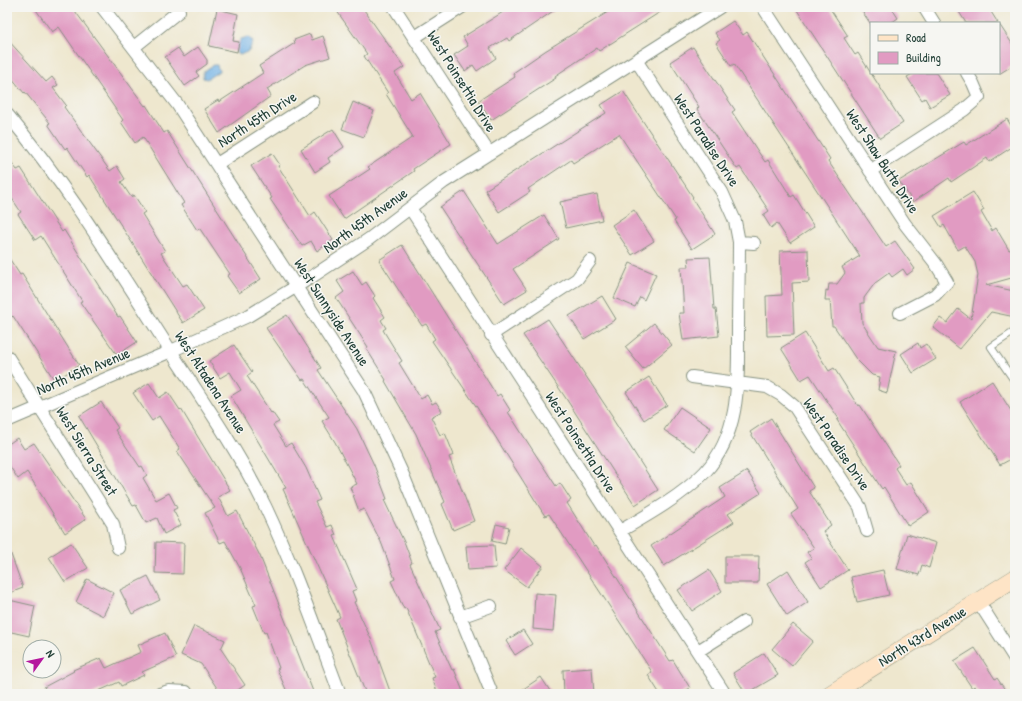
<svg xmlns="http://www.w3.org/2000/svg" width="1022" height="701" font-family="'Patrick Hand',sans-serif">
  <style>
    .water { fill: #71b1e5; stroke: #48778c }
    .building { fill: #e19bc2 }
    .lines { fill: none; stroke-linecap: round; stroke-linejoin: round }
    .lane-casing { stroke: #869281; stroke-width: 8 }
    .street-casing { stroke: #869281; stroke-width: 14 }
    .secondary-casing { stroke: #869281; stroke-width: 18 }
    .lane { stroke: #fff; stroke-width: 6 }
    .street { stroke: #fff; stroke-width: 12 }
    .secondary { stroke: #fee4c6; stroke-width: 17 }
    .labels { text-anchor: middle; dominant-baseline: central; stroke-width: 3; stroke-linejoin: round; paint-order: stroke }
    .street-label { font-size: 15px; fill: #1f3d34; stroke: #f6f6f2 }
  </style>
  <rect width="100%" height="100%" fill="#f6f6f2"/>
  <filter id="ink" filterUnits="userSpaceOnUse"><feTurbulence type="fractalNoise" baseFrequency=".025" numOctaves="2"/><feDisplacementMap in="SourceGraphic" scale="8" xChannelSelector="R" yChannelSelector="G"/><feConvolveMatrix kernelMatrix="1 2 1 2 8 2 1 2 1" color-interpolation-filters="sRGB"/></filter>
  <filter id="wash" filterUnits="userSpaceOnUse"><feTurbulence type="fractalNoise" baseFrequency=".012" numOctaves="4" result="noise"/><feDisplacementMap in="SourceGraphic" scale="16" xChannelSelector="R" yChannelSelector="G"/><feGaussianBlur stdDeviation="0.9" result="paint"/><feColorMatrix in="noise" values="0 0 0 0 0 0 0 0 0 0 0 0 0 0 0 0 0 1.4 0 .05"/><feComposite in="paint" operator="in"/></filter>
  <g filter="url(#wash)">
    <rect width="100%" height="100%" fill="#eee7ce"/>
    <path class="water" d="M248,37l5,4 -4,10 -9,4 -3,-2v-6l4,-8z
      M213,65h4l2,6 -12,8 -4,-1v-6z"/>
    <g id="blocks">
      <path class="building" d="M34,7h38l73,99 1,-1 18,28 3,-2 94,148 -22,14 -12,-17 3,-2 -30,-45 -3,1 -16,-25 3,-2 -41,-66 -8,6 -14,-21 2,-2 -64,-93 -7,5z
        M334,7h28l42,60 -9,6 16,26 9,-6 31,51 -38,25 1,2 -70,48 -15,-23 41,-27 -2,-2 45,-30 -27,-43 2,-1 -24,-37 3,-2z
        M511,7h48l-50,34 -2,-3 -17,10 6,10 -19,13 -4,-6 -8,6 -11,-16 14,-9 -5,-9z
        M616,7h52l-69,44 -2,-3 -42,28 1,2 -65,42 -13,-19 37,-24 -2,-4 32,-22z
        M795,7h34l19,29 -4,2 11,17 3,-2 45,70 -23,15z
        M859,7h32l7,11 -7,5h-21z
        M956,7h32l10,16h-32z
        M217,9l21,5 -5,27 6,1 -2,10 -28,-6z
        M733,21l10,14 4,-3 83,127 -2,2 58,86 9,-6 20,28 -8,6 -4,-6 -11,8 -3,-4 -14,10 -11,15v5h-3l1,20 16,24 18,4 -9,42 -9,-3 2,-13 -8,-2 -16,-16 -22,-33h-2l-2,-26h-5l1,-10 2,1 1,-7h8l8,-11 -3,-6 18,-11 -126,-192 -3,2 -15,-23 4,-3 -5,-7z
        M999,24l16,24v16l-16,10z
        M310,34l2,6 11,-4 7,21 -25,8 -38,24 4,7 -52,37 -15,-24 14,-9 1,2 44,-29 -4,-7 36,-23 -1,-3z
        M7,39l39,43 6,-5 6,8 -5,3 13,17 -2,2 46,64 7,-5 8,13 -4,3 10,15 3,-2 11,17 -3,2 23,37 -4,2 22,33 4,-2 17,26 -21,13 -94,-148 -2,2 -20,-30 -2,2 -17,-25 2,-1 -25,-31 -1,1 -17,-21z
        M198,47l9,13v4l-11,8 3,4 -14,10 -20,-29 13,-9 6,9z
        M693,47l42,63 -3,2 33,50 3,-2 23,37 3,-2 20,32 -24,16 -13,-20 -6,5 -8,-13 6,-4 -29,-44 -3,2 -40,-60 2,-2 -29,-45z
        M914,73h22l14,22 -20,12 -5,-9 -3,2 -15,-23z
        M623,91l70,106 -1,1 23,36 -23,15 -18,-28 2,-1 -57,-86 -46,29 -2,-3 -43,29 2,3 -31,20 -14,-22 121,-77 -5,-8z
        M353,102l21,9 -10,26 -22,-8z
        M1007,119l8,13v13l-26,17 -2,-4 -36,24 -2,-4 -36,24 -14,-21 65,-39 2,3z
        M333,129l11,18 -16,11 2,4 -15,10 -14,-23z
        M272,153l8,12 -2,1 32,50 5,-4 18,28 -16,11 -6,-10 -9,5 -32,-47 2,-1 -21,-32z
        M7,156l10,14 4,-2 41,64 2,-2 54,87 2,-1 17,26 -20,13 -37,-53 2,-1 -41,-65 -6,4 -17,-26 3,-2 -14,-21z
        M464,191l34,53 46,-29 15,24 -46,30 14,21 -23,14 -64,-97z
        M973,192l11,18 -3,2 11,19 4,-3 13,22 6,-2v29l-29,8 28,6 -2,11 3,1v14l-24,-5 -31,37 -27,-22 7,-9 7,5 11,-14 13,10 7,-44 -3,-13 -10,-16 -7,4 -14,-25 -3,2 -7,-11z
        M597,194l5,26 -36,8 -6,-26z
        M634,210l20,31 -22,14 -20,-30z
        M402,245l95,151 3,-2 10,16 -2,2 48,74 4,-3 11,17 -4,3 27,43 2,-1 74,116 3,-1 17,28 -10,6h-20l-12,-19 4,-3 -27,-42 -76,-116 -4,2 -67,-107 -46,-68 3,-2 -9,-15 -4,2 -43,-66z
        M808,250l1,32 -17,1 2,52 -27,1 -1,-40 16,-1 -2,-44z
        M7,255l13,20 2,-1 57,91 -24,16 -42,-65 -1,1 -5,-7z
        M710,257l4,52h2l3,27 -36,4 -4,-27h5l-3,-46h8l-1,-9z
        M630,263l26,11 -12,26 -4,-3 -5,10 -21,-9z
        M353,271l9,14 4,-3 9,14 -2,2 12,19 -4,3 5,8 -3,2 19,31 -3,2 22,36 6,-4 5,9 4,-2 6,9 -11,6 9,18 5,-2 9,22 -5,2 25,64 -21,9 -11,-26 3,-2 -29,-68 -31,-53 1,-1 -20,-32 2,-1 -32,-49 8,-6 -7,-11z
        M602,296l14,23 -32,20 -15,-23z
        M287,315l34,53 -3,2 39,59 17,36 13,34 -3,1 21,44 7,19 -2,1 30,66 -5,2 17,38 2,-1 10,25h-26l-6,-16 3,-1 -29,-69 -2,1 -13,-28 4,-2 -14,-37 -17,-33 -5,2 -9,-24 7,-3 -22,-42 -13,-21 7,-4 -25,-38 -2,1 -36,-52z
        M548,319l65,98 -1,1 46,72 -23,15 -70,-108 -42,-62z
        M654,323l18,22 -29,24 -18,-22z
        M805,333l24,38 5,-3 24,38 2,-1 39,60 -4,3 11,17 5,-3 18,30 -21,14 -24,-39 -2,2 -45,-69 2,-1 -29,-44 -9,5 -20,-32z
        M918,343l2,5 6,-4 10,15 -23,14 -12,-19z
        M234,345l18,27 -5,4 24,37 1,-1 7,10 -6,3 13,21 5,-3 15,25 14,32 -5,2 12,25 5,-2 4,10 -2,1 23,53 -5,2 4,10 -2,1 17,37 20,55h-25l-30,-75 4,-2 -57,-128 3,-1 -55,-92 10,-6 -11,-18 -10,6 -11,-17z
        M649,377l18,28 -23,15 -18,-28z
        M992,381l23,36v43l-4,-1 -11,6 -40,-63z
        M149,383l10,15 9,-6 12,18 1,-1 49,81 -12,7 10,19 9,-5 23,45 54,138h-26l-11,-25 2,-1 -13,-36 -2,1 -11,-27 3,-1 -16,-37 -15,-27 -5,2 -15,-30 10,-5 -38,-57 3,-2 -21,-33 -7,5 -19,-28z
        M101,402l17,26 -3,2 25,37 2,-1 5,9 -4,3 13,22 13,-7 8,15 -4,2 8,15 -17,9 -7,-16 -11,5 -10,-18 -3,1 -54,-90z
        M680,407l31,21 -16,23 -31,-21z
        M771,418l43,70 -5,3 22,34 -8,6 25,39 -27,17 -16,-25 6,-4 -4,-6 7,-4 -23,-34 7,-5 -48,-77z
        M17,438l7,11 10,-6 52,76 -21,14 -38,-61 -9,7 -11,-17v-17z
        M747,471l14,22 -33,21 6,8 -70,44 -13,-20 74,-49 -5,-9z
        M496,524l13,3 -4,17 -13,-3z
        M907,534l29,9 -7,25 -7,-3 -3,10 -22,-6z
        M156,542l28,1 -1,31 -28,-1z
        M71,543l17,25 -23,14 -16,-25z
        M494,545l2,23 -28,2 -2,-24z
        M8,546l15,42 -16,6v-47z
        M521,548l22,18 -16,21 -23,-17z
        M725,556h34l-1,27h-33z
        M709,570l13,21 -30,20 -14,-21z
        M788,570l20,32 -21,14 -20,-32z
        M883,570l6,25 -32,7 -6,-25z
        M148,576l12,24 -28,14 -12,-24z
        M87,579l27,14 -11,23 -27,-14z
        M535,593l21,2 -3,36 -20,-2z
        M9,600l26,6 -6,30 -22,-5z
        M793,624l20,17 -21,25 -20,-17z
        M194,626l31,14 -4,9 24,36 -13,9h-11l-20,-30 -20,-9z
        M523,630l9,14 -17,11 -9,-14z
        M165,633l11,24 -34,15 2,3 -23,11 -2,-4 -27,12h-44l-4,-7 30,-16 -1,-1 28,-12 5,10 35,-16 -3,-7z
        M975,648l20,31 2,-1 11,16h-28l-6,-8 -2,2 -18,-27z
        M764,653l14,22 -32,19 -13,-21z
        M592,668l2,26h-30l-1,-24z
        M541,677l11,17h-36z"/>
    </g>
  </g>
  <g filter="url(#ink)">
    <use href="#blocks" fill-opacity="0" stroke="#869281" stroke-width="1"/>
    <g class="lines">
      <defs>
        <path id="lane" d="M1015,331l-24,16 24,35"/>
        <path id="street" d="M102,7l75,97 187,287 39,84 89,219
          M394,7l95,146
          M763,7l142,217 31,40 11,18 -12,13 -35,18
          M924,7l10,16
          M415,37l47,-30
          M134,47l45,-36
          M7,114c67,80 118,167 174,253 30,45 60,90 84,139 29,61 51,125 75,188
          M217,164l96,-62
          M870,171l94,-61 15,-13 -6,-14 -6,-10
          M410,208l315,486
          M739,242l15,1
          M491,335l86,-56 13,-18
          M7,356l106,168 5,24
          M692,377l75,10 14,8 13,11 66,101 7,24
          M7,421l164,-70 77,-35 62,-38 59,-39 75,-57 276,-175
          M620,531c28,-16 63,-36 85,-59 36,-39 33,-92 33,-141 0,-30 1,-59 1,-89l-4,-21 -13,-29 -86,-132
          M978,601l37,58
          M460,617l31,-11
          M698,651l46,-29
          M160,694l9,-3 17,1 1,2"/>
        <path id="secondary" d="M830,694l185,-116"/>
      </defs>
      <use href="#lane" class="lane-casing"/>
      <use href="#street" class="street-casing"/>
      <use href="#secondary" class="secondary-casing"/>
      <use href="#lane" class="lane"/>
      <use href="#street" class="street"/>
      <use href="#secondary" class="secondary"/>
    </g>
  </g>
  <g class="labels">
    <g class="street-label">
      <text transform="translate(462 81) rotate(58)">West Poinsettia Drive</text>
      <text transform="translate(257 119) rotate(-33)">North 45th Drive</text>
      <text transform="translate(707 140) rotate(57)">West Paradise Drive</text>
      <text transform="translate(883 161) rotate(57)">West Shaw Butte Drive</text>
      <text transform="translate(365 220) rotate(-36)">North 45th Avenue</text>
      <text transform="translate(332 312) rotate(57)">West Sunnyside Avenue</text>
      <text transform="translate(83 371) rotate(-23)">North 45th Avenue</text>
      <text transform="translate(211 382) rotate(57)">West Altadena Avenue</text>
      <text transform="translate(581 442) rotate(57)">West Poinsettia Drive</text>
      <text transform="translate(837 444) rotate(56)">West Paradise Drive</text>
      <text transform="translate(87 451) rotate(58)">West Sierra Street</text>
      <text transform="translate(922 636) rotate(-32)">North 43rd Avenue</text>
    </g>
  </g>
  <rect width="1022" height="701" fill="none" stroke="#f6f6f2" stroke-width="24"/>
  <rect x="870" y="22" width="130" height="52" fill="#f6f6f2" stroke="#a0aca6"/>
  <rect x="878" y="35" width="20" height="6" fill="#fee4c6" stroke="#a0aca6"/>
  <text x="906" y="42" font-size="12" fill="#1f3d34">Road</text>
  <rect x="878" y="52" width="20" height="12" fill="#e19bc2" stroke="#a0aca6"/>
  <text x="906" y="62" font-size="12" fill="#1f3d34">Building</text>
  <g transform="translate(42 659) rotate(57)"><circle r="19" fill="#f6f6f2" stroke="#a0aca6"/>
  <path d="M0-3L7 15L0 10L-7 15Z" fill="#b5179e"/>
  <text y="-6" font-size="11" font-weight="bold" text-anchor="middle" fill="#1f3d34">N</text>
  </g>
</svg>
